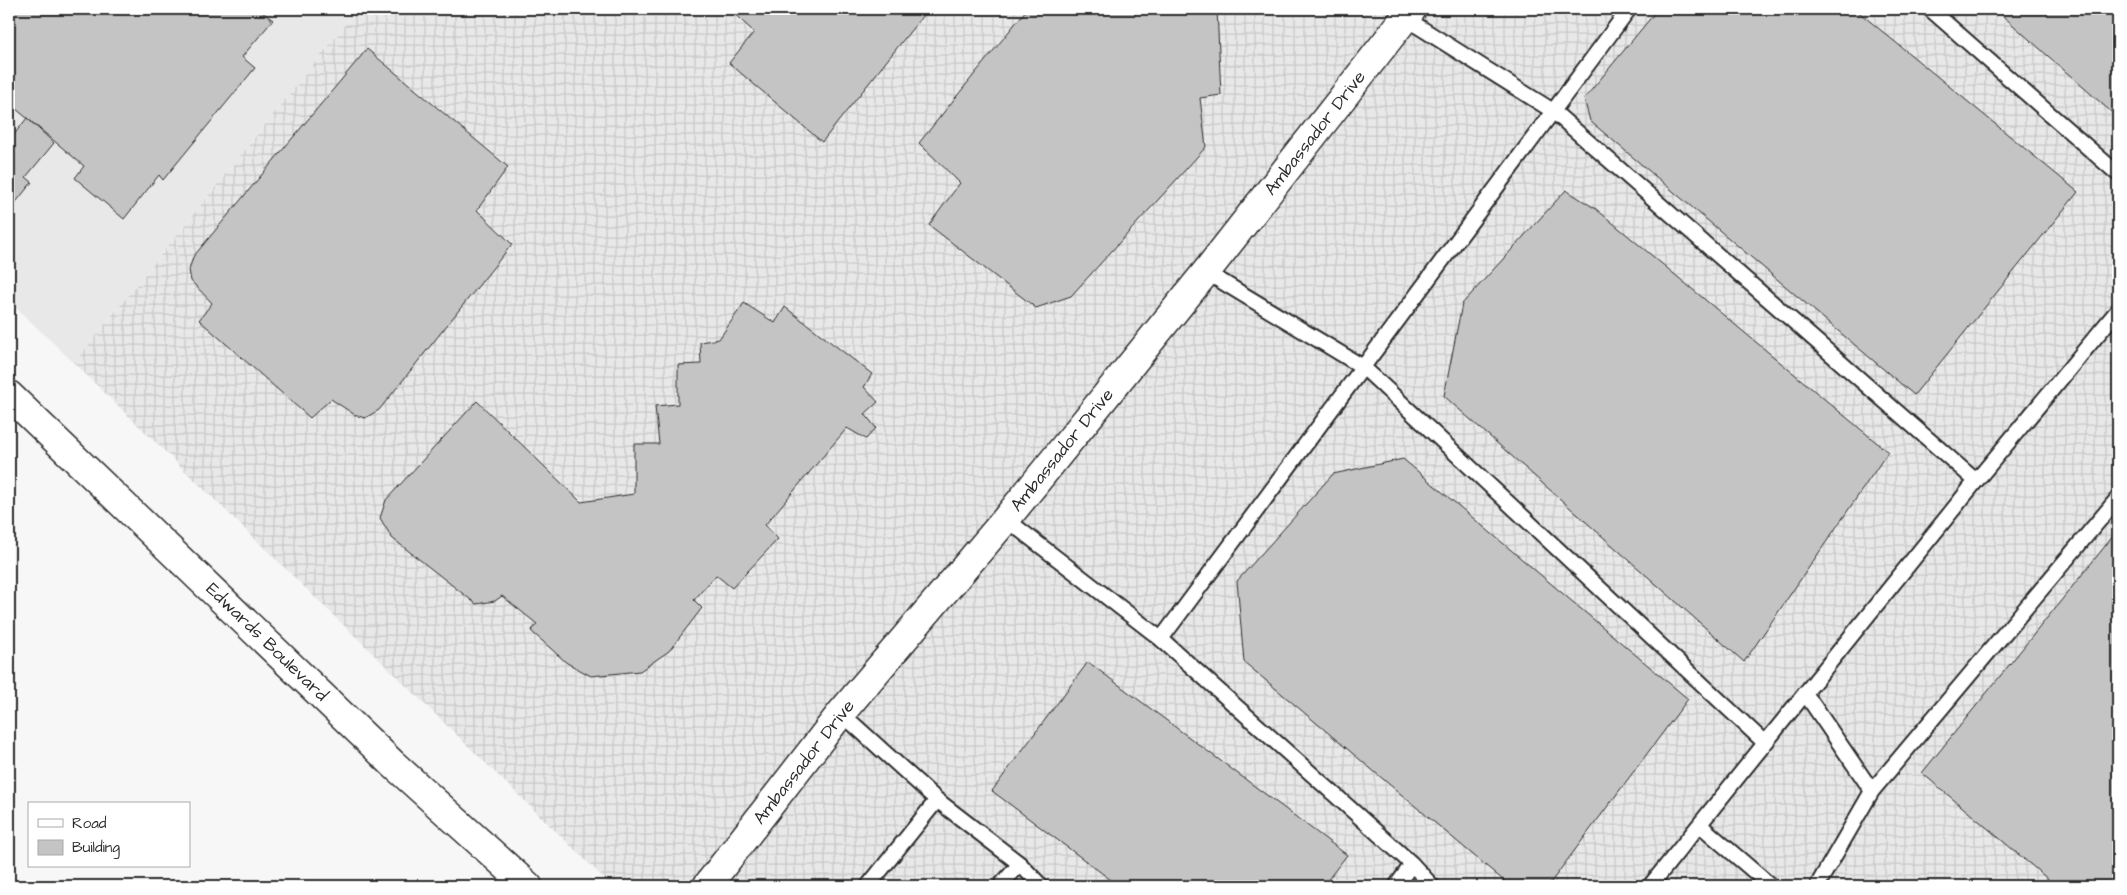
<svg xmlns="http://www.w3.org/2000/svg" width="2127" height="895" font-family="'Architects Daughter',sans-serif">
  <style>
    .built { fill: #e8e8e8 }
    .industrial { fill: url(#industrial-grid) }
    .building { fill: #c4c4c4; stroke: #2b2b2b }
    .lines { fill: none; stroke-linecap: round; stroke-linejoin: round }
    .service-casing { stroke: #2b2b2b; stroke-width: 18 }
    .minor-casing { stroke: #2b2b2b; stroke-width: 31 }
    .tertiary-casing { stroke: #2b2b2b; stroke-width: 31 }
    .service { stroke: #fff; stroke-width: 14 }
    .minor { stroke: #fff; stroke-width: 28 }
    .tertiary { stroke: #fff; stroke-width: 28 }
    .labels { text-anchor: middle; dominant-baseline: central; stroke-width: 5; stroke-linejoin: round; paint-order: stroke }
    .street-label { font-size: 18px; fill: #2b2b2b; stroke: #fff }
  </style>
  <defs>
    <pattern id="industrial-grid" width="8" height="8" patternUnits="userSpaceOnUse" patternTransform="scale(1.25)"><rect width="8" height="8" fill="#e8e8e8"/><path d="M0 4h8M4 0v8" fill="none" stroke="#c7c7c7"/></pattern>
  </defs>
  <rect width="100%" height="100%" fill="#f7f7f7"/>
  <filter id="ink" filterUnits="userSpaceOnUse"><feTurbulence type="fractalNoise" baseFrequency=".02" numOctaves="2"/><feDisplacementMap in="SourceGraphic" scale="10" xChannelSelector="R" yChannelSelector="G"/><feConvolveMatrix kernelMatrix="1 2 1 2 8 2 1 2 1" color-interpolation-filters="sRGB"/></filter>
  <g filter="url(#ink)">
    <path class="built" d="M9,9h349l-284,354 -65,-62z"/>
    <path class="industrial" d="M358,9h1760v877h-1506l-538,-523z"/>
    <path class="building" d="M9,9h249l15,11 -31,37 13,11 -92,112 -4,-5 -35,44 -49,-41 9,-12 -75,-63z
      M729,9h199l-106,133 -93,-79 25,-31z
      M1027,9h190l4,86 -21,3 6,49 -135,149 -35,12 -107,-83 31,-42 -41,-40z
      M1658,9h197l223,183 -164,203 -324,-274 -6,-22z
      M1995,9h123v109z
      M367,49l141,118 -31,43 35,34 -133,166 -14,8 -10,-3 -24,-16 -21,19 -111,-98 13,-17 -21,-22 -2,-11 4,-13z
      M27,118l27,25 -28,34 6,5 -23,29v-70z
      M1566,190l30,19 292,243 -144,210 -300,-266 18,-92z
      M744,303l31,20 10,-16 87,67 -8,13 14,15 -13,12 11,14 -10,11 -19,-11 -82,97 13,14 -46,49 -16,-13 -22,25 8,8 -33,43 -29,20 -49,5 -24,-13 -36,-32 6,-7 -35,-28 -7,5 -19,3 -84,-66 -12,-20 6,-18 91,-99 104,101 53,-8v-50h25l-4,-38 23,-2v-39l23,-1 -1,-22 19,-3z
      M1403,459l285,240 -140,187h-38l-266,-224 -7,-81 96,-107z
      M2118,530v356h-62l-134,-113z
      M1088,662l259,193 -24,31h-204l-127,-95z"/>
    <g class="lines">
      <defs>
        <path id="service" d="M1930,9l188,165
          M1405,18l148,93 423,370 142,-171
          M1206,272l157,95 402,376
          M1006,519l155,120 468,-630
          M1161,639l251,225 20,22
          M1805,693l67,98 246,-293
          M841,713l96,87 83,64 21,22
          M1700,825l71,61
          M868,886l69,-86
          M1000,886l20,-22
          M1396,886l16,-22
          M1650,886l326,-405
          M1817,886l55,-95"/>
        <path id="minor" d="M707,886l134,-173 165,-194 200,-247 206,-263"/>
        <path id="tertiary" d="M9,395l384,369 135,122"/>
      </defs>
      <use href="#service" class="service-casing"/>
      <use href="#minor" class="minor-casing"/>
      <use href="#tertiary" class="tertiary-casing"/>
      <use href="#service" class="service"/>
      <use href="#minor" class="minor"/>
      <use href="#tertiary" class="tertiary"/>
    </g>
  </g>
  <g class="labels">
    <g class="street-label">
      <text transform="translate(1315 133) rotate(-52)">Ambassador Drive</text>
      <text transform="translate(1062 450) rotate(-51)">Ambassador Drive</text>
      <text transform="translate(267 642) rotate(44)">Edwards Boulevard</text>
      <text transform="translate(804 762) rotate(-52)">Ambassador Drive</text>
    </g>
  </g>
  <rect width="2127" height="895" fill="none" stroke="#fff" stroke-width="30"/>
  <rect x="15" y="15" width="2097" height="865" fill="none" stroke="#2b2b2b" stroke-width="2" filter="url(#ink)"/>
  <rect x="28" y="802" width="162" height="65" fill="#ffffff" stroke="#aaaaaa"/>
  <rect x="38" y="819" width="25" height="8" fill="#ffffff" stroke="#aaaaaa"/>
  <text x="72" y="828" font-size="15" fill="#2b2b2b">Road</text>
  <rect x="38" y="840" width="25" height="15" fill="#c4c4c4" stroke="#aaaaaa"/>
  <text x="72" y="852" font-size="15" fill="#2b2b2b">Building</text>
</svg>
